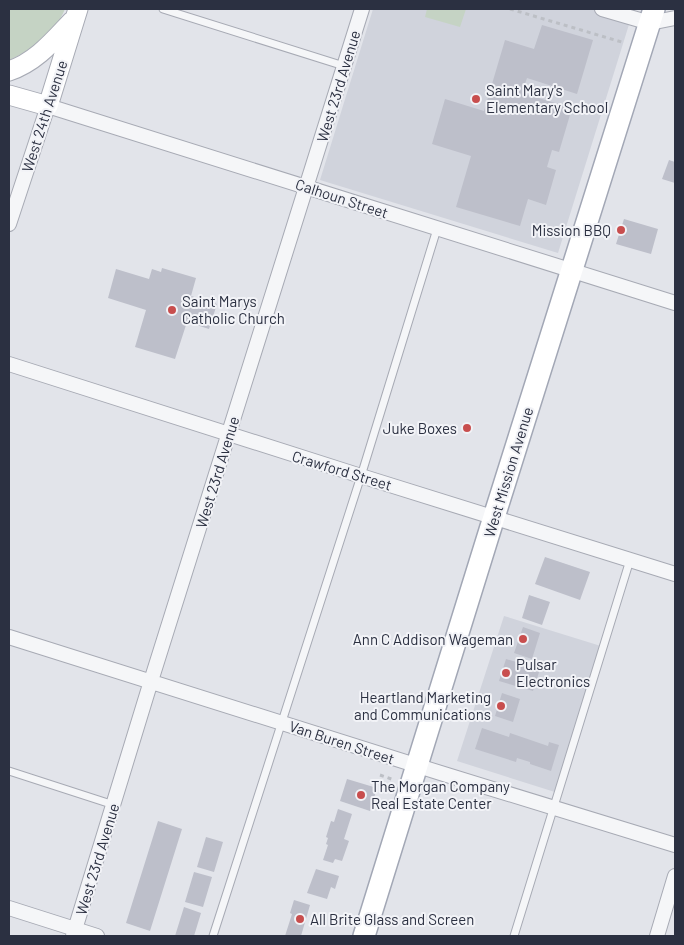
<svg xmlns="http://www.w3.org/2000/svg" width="684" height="945" font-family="Barlow,sans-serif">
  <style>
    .built { fill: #d0d3dc }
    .green { fill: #c5d3c4 }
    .building { fill: #bdbfca }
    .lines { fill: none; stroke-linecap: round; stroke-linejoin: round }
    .lane-casing { stroke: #a7aab4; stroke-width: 9 }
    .street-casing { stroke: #a7aab4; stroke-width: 16 }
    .secondary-casing { stroke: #a7aab4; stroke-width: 21 }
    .primary-casing { stroke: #a2a7b5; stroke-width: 24 }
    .path { stroke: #bcbfc5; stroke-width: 3; stroke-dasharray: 4 4; stroke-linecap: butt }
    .lane { stroke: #f5f6f8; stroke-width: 7 }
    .street { stroke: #f5f6f8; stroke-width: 14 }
    .secondary { stroke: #fff; stroke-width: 19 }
    .primary { stroke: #fff; stroke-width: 21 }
    .poi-dot { fill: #c84e4e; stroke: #f2f3f7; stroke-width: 2 }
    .labels { text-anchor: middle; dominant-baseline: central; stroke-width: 4; stroke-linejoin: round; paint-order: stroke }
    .street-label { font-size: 15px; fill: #2b3041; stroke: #f2f3f7 }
    .poi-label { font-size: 15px; fill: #2b3041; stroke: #f2f3f7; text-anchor: start }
  </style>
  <rect width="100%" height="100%" fill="#e2e4ea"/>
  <path class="built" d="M373,9h229l29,9 -73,235 -238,-73z
    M504,616l100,31 -46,146 -101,-32z"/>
  <path class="green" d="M9,9h56c-10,24 -33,41 -56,51z
    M427,9h39l-6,18 -35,-10z"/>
  <path class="building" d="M542,25l51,15 -16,54 -50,-16 -5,15 50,15 -13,44 -7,-2 -5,17 9,3 -10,35 -18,-6 -8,27 -64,-19 15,-51 -39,-12 13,-45 39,12 21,-71 29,9z
    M669,160l6,2v21l-13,-4z
    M624,219l34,10 -7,25 -35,-10z
    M162,268l34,10 -5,18 26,8 -8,25 -22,-7 -12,37 -40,-12 11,-37 -38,-12 8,-29 33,10 3,-10 9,3z
    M545,557l45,15 -10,28 -45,-16z
    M529,595l21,7 -8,23 -20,-7z
    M523,627l17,6 -8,26 -18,-6z
    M506,659l34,10 -7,22 -34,-10z
    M502,693l18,6 -7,23 -18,-6z
    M482,728l27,9 1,-4 38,13 1,-4 10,3 -8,26 -21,-7v-2l-13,-4 -1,4 -41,-13z
    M347,779l30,9 -7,23 -30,-10z
    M338,809l14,5 -8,25 5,2 -7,20 -7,-2 -2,4 -10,-3 5,-15 -2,-1 2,-6 -2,-1 5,-16 3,1z
    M158,821l24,8 -32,102 -24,-8z
    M206,837l17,5 -9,30 -17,-5z
    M316,869l23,7 -4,13 -4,-2 -4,12 -20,-6z
    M194,872l18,5 -9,30 -18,-5z
    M294,900l16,5 -9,31h-16l7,-22 -2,-1z
    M184,907l17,6 -7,23h-19z"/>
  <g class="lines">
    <defs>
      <path id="lane" d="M163,9l181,57
        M9,771l105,34
        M213,936l148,-460 76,-247
        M514,936l116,-376"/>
      <path id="street" d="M602,9l48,14 25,-5
        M9,224l39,-118 627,197
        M9,364l352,112 314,98
        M9,637l438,138 228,70
        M9,908l88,28
        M73,936l78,-255 211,-672
        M657,936l18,-60"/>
      <path id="secondary" d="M9,71c27,-9 44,-30 63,-50
        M9,95l39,11 30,-97"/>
      <path id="primary" d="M364,936l130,-419 160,-508"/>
    </defs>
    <use href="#lane" class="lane-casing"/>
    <use href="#street" class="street-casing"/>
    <use href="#secondary" class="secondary-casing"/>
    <use href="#primary" class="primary-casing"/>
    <path class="path" d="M510,9l115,34
      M380,775l14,5"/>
    <use href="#lane" class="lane"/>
    <use href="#street" class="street"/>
    <use href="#secondary" class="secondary"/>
    <use href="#primary" class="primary"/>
  </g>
  <g class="poi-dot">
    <circle cx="476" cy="99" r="5"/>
    <circle cx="621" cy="230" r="5"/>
    <circle cx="172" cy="310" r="5"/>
    <circle cx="467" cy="428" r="5"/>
    <circle cx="523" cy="639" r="5"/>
    <circle cx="506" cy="673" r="5"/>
    <circle cx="501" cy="706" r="5"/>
    <circle cx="361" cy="795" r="5"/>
    <circle cx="300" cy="919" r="5"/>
  </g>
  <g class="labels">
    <g class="street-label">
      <text transform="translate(338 86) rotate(-73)">West 23rd Avenue</text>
      <text transform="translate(44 116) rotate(-72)">West 24th Avenue</text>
      <text transform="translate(342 198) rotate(18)">Calhoun Street</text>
      <text transform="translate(342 470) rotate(17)">Crawford Street</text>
      <text transform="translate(217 472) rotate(-73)">West 23rd Avenue</text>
      <text transform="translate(508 472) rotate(-73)">West Mission Avenue</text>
      <text transform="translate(342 742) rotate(18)">Van Buren Street</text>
      <text transform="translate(97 859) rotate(-73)">West 23rd Avenue</text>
    </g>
    <g class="poi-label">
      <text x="486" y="90">Saint Mary's<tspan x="486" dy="17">Elementary School</tspan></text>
      <text x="611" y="230" text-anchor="end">Mission BBQ</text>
      <text x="182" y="301">Saint Marys<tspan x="182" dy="17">Catholic Church</tspan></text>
      <text x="457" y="428" text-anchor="end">Juke Boxes</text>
      <text x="513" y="639" text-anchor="end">Ann C Addison Wageman</text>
      <text x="516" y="664">Pulsar<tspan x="516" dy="17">Electronics</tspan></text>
      <text x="491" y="697" text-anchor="end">Heartland Marketing<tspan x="491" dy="17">and Communications</tspan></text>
      <text x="371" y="786">The Morgan Company<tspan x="371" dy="17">Real Estate Center</tspan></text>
      <text x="310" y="919">All Brite Glass and Screen</text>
    </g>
  </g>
  <rect width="684" height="945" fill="none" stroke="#2b3041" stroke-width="20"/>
</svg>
